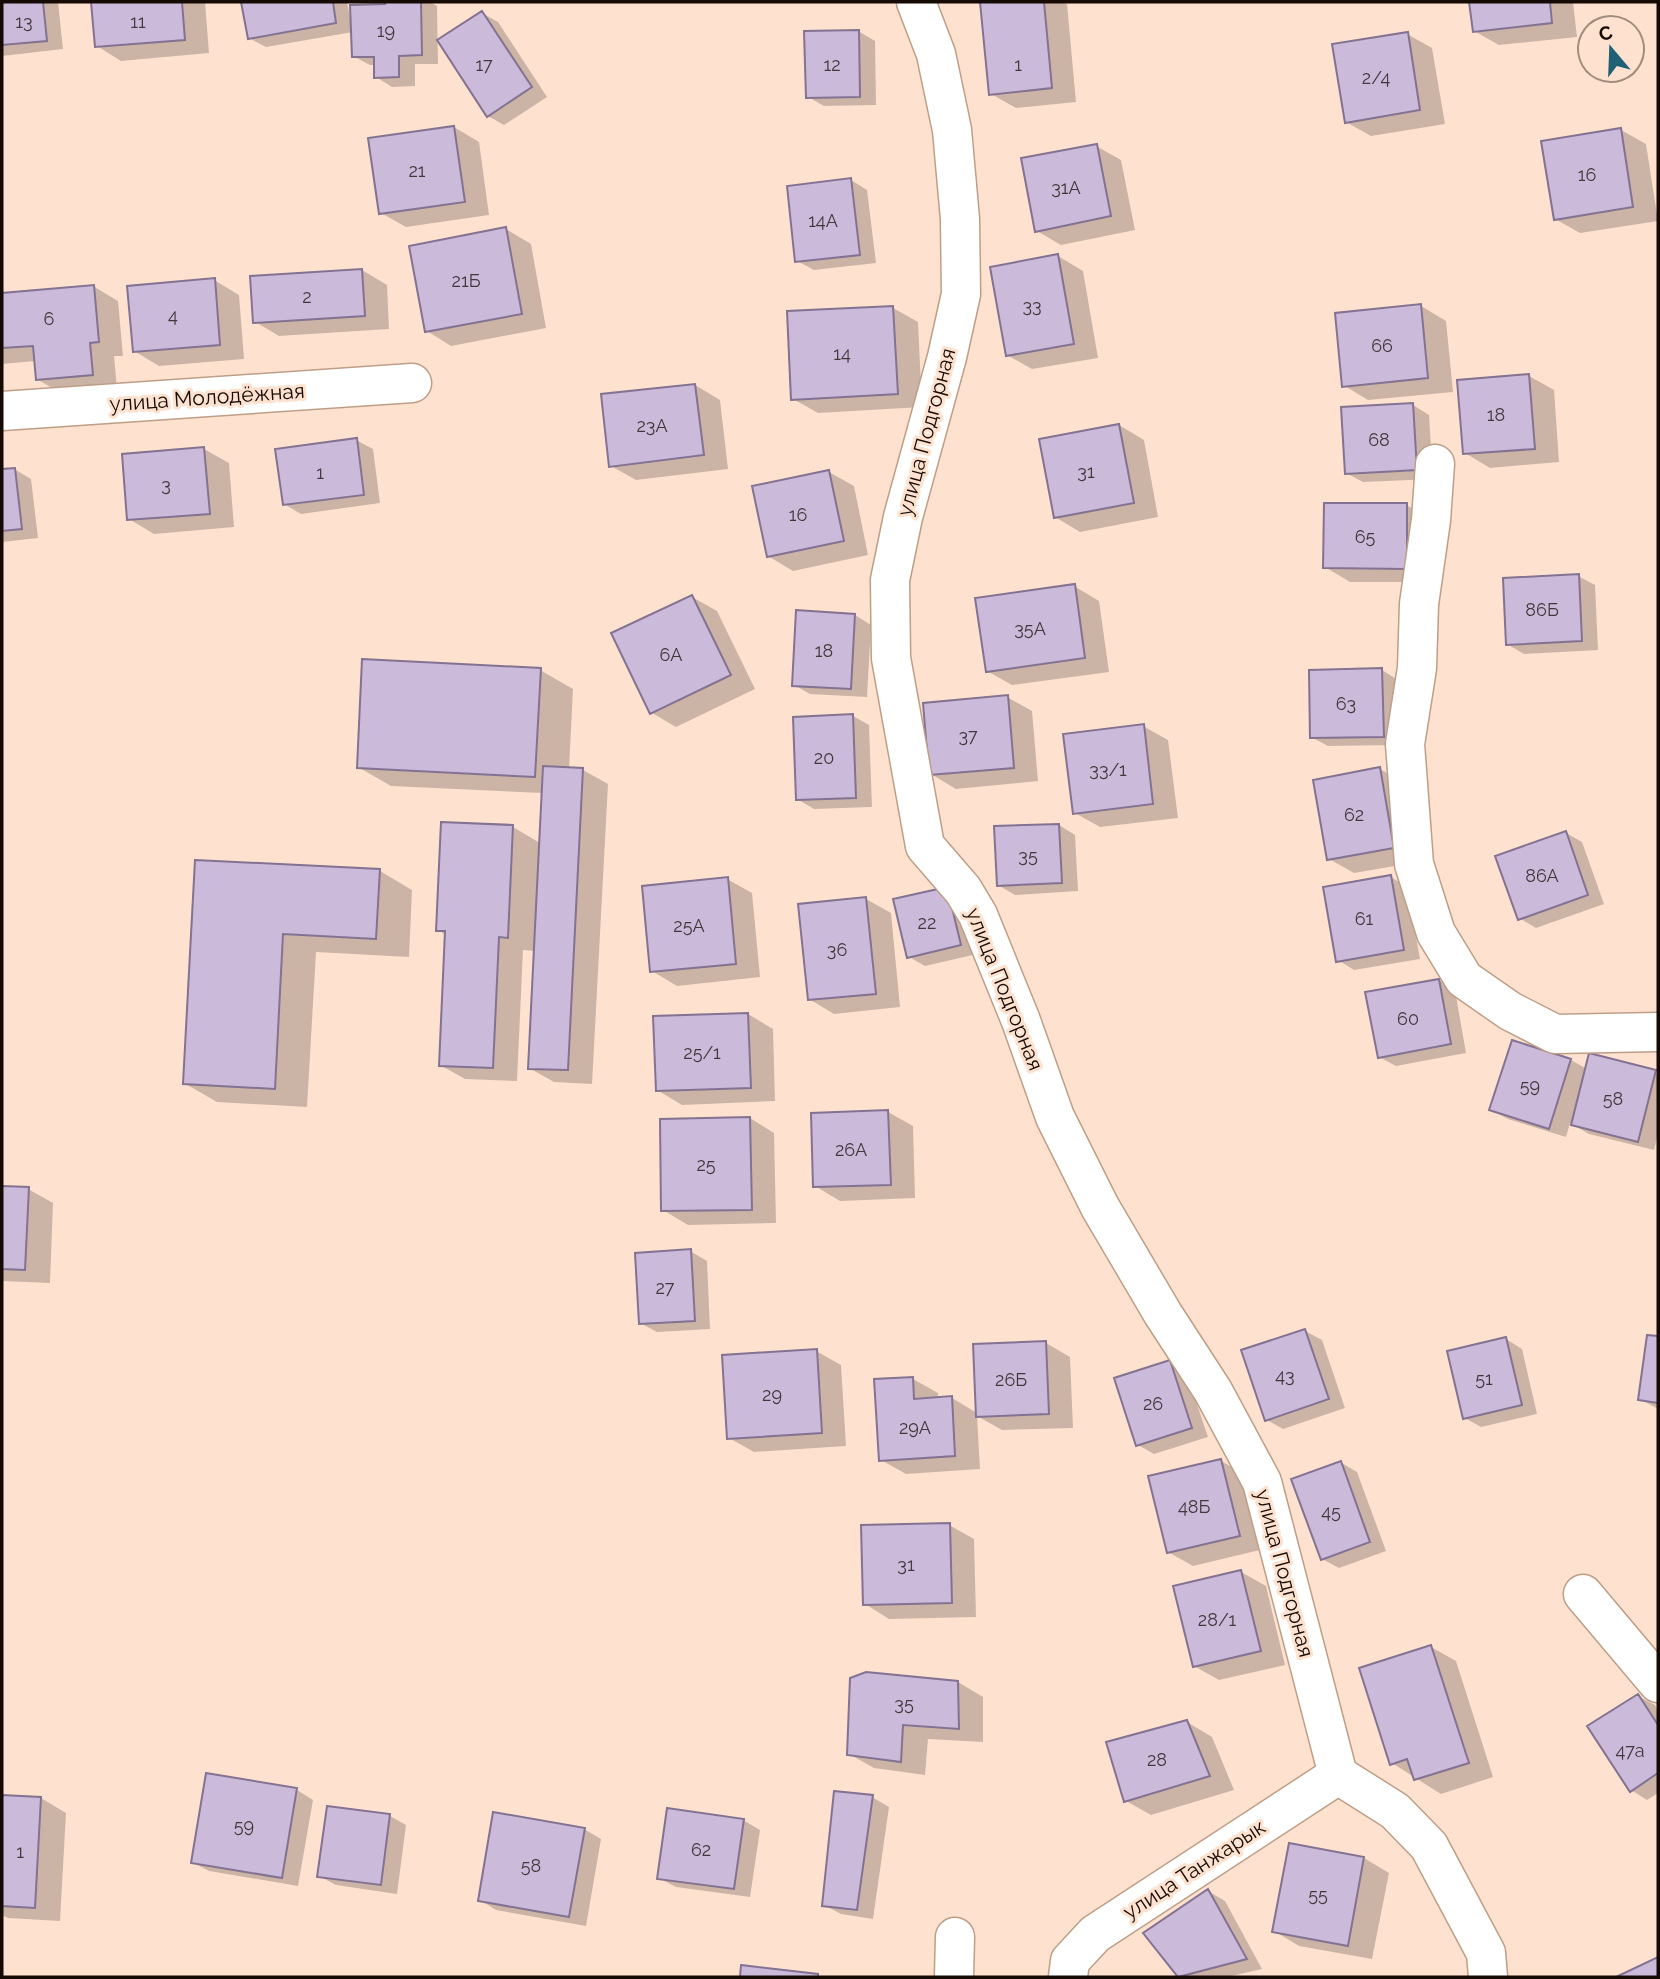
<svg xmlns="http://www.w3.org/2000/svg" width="1660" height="1979" font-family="Raleway,sans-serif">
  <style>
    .shadow { fill: #0003 }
    .building { fill: #ccbadb; stroke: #837291; stroke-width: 2 }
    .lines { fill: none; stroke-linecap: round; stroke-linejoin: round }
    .minor-casing { stroke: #be9e87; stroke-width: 41 }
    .minor { stroke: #fff; stroke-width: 38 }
    .labels { text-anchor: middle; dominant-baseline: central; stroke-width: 6; stroke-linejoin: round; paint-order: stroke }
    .number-label { font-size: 18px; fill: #44373a }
    .street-label { font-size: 21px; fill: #160b04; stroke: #fee2cf }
  </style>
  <rect width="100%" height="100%" fill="#fee2cf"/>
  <path class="shadow" d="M2,2h56l5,47 -61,7z
    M93,2h112l4,51 -88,8 -24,-15z
    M243,2h104l4,21 36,-17v-4h43l7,4 1,58h-23v22l-23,1 -16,-10 -1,-12h-5l-17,-9v-24l-87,15 -17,-9z
    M982,2h80l5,2 9,98 -60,6 -25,-14z
    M1471,2h102l4,35 -78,8 -25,-14z
    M482,13l16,9 49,75 -43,28 -16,-9z
    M858,31l17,10 1,64 -52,1 -16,-9z
    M1407,34l25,14 13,76 -74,12 -25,-14z
    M454,127l25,15 10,73 -83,12 -25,-14z
    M1621,130l25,14 12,77 -78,12 -25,-14z
    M1096,146l25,14 14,70 -74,15 -24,-14z
    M851,180l16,10 9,73 -62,7 -17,-9z
    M506,229l25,15 15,84 -95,18 -24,-15z
    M1058,256l25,15 15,87 -66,11 -25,-14z
    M362,270l25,15 2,44 -110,7 -25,-15z
    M214,280l25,15 5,64 -85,7 -25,-15z
    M93,286l25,15 5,55h-9l3,33 -55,5 -25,-15 -1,-18 -34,3v-70z
    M1421,306l25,15 7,71 -85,8 -25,-15z
    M893,308l25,14 4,85 -104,6 -25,-14z
    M1529,376l25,14 5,72 -69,6 -25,-15z
    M695,385l25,15 8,69 -92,11 -25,-14z
    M1413,405l16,10 4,64 -70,3 -17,-9z
    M1119,425l25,15 14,77 -78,15 -25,-15z
    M356,440l17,9 7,54 -79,11 -17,-10z
    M204,449l25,14 5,64 -80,7 -25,-15z
    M14,469l17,10 7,59 -36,4v-71z
    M829,472l25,14 14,69 -75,16 -25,-15z
    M1406,505l25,14v63h-81l-25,-15z
    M1578,576l17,9 3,65 -74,4 -17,-10z
    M1074,586l25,15 10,71 -97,13 -25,-14z
    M692,597l25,14 38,78 -79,38 -24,-14z
    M855,615l16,10 -4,72 -57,-3 -16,-9z
    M540,670l33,19 -4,80 14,1 25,14 -16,300 -38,-2 -25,-14 6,-117 -12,-1 -6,131 -52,-2 -25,-14 6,-130 -8,-5 75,-103 27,16 3,-50 -152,-7 -33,-19z
    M1382,670l16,10 1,65 -71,1 -17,-9z
    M1007,697l25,14 6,70 -82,8 -25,-15z
    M853,716l16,9 3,82 -58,2 -17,-10z
    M1143,726l25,14 10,78 -78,9 -25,-14z
    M1380,769l25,15 13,78 -64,11 -25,-14z
    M1059,825l16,10 3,56 -63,4 -17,-10z
    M1566,833l16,9 22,62 -68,24 -17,-10z
    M196,862l184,9 32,19 -3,67 -93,-5 -9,155 -90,-5 -33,-19z
    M1391,877l16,10 13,72 -66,11 -16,-10z
    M727,879l25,14 8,84 -83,9 -25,-15z
    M947,889l30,65 -52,12 -16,-9z
    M866,899l25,14 9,94 -66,7 -25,-15z
    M1439,980l16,10 11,63 -70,13 -17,-9z
    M748,1014l25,15 2,72 -93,4 -25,-15z
    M1513,1042l58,18 16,9 71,5v60l-4,16 -65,-16 -19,-11 -4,14 -58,-18 -17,-9z
    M888,1112l25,14 2,72 -75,3 -25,-15z
    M750,1118l24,15 2,90 -88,2 -25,-15z
    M2,1188l26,1 25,14 -3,80 -48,-2z
    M690,1251l17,10 3,68 -53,3 -17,-9z
    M1305,1331l17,9 23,68 -62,21 -16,-9z
    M1649,1337l9,1v71l-18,-10z
    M1506,1339l16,10 15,65 -56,13 -16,-9z
    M1046,1343l24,14 3,71 -71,2 -25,-14 3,53 -74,5 -25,-14 32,-81 25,14v6l14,-1 25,15z
    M816,1351l25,14 5,81 -92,6 -25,-14z
    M1170,1362l16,10 22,65 -54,17 -16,-9z
    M1221,1461l25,14 18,74 -71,17 -25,-14z
    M1340,1462l17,10 29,79 -47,17 -17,-9z
    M949,1525l25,14 2,78 -87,2 -24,-15z
    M1241,1572l25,14 19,79 -66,15 -25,-14z
    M1431,1647l25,14 37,116 -52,17 -49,-31z
    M958,1682l25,15v45l-55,-3 -3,36 -51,-7 -25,-14z
    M1638,1696l17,9 3,6v82l-11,7 -16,-10z
    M1187,1722l25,15 22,53 -83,25 -25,-14z
    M207,1775l90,15 16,10 -15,86 -89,-15 -17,-9z
    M2,1797l39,1 25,15 -6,108 -52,-3 -6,-3z
    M872,1797l17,10 -16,112 -32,-5 -17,-9z
    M329,1808l61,8 16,9 -9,69 -61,-9 -17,-9z
    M743,1820l17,10 -10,67 -74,-10 -17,-9z
    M584,1829l17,10 -15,87 -90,-16 -16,-10z
    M1364,1858l25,15 -17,86 -73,-13 -25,-15z
    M1208,1891l17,10 37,68 -35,8h-45l-3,-2z"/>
  <path class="building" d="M2,2h41l4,39 -45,4z
    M91,2h91l3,38 -90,7z
    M241,2h92l3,21 -88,16z
    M385,2h36l1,53 -23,1v21l-25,1v-21h-22l-2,-52 35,-1z
    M980,2h64l8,86 -63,7z
    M1469,2h81l2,21 -79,9z
    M482,11l50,76 -45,30 -50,-77z
    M859,30l1,67 -54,1 -2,-67z
    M1408,32l12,78 -75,13 -13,-79z
    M454,126l11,76 -86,12 -11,-76z
    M1621,128l12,79 -79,13 -13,-79z
    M1097,144l14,72 -76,16 -14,-74z
    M851,178l9,77 -65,7 -8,-76z
    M506,227l16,87 -97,18 -16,-86z
    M1058,254l16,90 -68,12 -16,-89z
    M362,269l3,47 -112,7 -3,-47z
    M215,278l5,67 -87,7 -6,-66z
    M94,285l5,57 -9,1 3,32 -57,5 -3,-34 -31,2v-55z
    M1421,304l7,74 -86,9 -7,-74z
    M893,306l5,88 -107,6 -4,-89z
    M1529,374l6,75 -72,5 -6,-74z
    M695,384l9,71 -95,12 -8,-73z
    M1413,403l4,67 -72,4 -4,-67z
    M1119,424l15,79 -80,15 -15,-79z
    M357,438l7,57 -81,10 -8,-56z
    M204,447l6,67 -83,6 -5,-66z
    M15,468l7,61 -20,2v-62z
    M829,470l15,71 -77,16 -15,-71z
    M1324,503h83v66l-84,-1z
    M1579,574l3,67 -76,4 -3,-67z
    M1075,584l10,74 -99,14 -11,-74z
    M692,595l39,80 -81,39 -39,-81z
    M796,610l59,4 -4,75 -59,-3z
    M362,659l179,9 -6,109 -178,-9z
    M1382,668l2,69 -74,1 -1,-68z
    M1008,695l6,73 -85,7 -6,-72z
    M853,714l3,84 -60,2 -3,-83z
    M1144,724l9,80 -80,10 -10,-80z
    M543,766l40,2 -15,302 -40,-1z
    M1380,767l14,81 -67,12 -14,-80z
    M441,822l72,3 -5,113 -9,-1 -6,131 -54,-2 6,-135h-9z
    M1059,824l3,59 -65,3 -3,-60z
    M1566,831l22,64 -70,25 -23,-64z
    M195,860l185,9 -4,70 -93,-5 -8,155 -92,-5z
    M1391,875l13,75 -68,12 -13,-75z
    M728,877l8,87 -86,8 -8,-86z
    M947,887l14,58 -54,13 -14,-59z
    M866,897l10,97 -68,6 -10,-96z
    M1439,979l12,65 -73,14 -13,-66z
    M748,1013l3,75 -95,3 -3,-75z
    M1512,1040l59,19 -22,70 -60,-19z
    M1589,1053l67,17 -18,72 -67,-17z
    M888,1110l3,75 -78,2 -2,-74z
    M750,1117l2,93 -91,1 -1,-92z
    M2,1186l27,1 -4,83 -23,-1z
    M691,1249l4,72 -56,3 -4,-71z
    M1305,1329l24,70 -64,22 -24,-71z
    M1647,1335l11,1v67l-20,-3z
    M1506,1337l16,68 -59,14 -16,-68z
    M1046,1341l3,73 -73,3 -3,-73z
    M817,1349l5,84 -95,6 -5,-84z
    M1170,1360l22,68 -56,18 -22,-68z
    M913,1377l1,22 38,-3 3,60 -76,5 -5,-82z
    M1221,1459l19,77 -73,17 -19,-77z
    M1341,1461l29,81 -49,18 -30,-81z
    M950,1523l2,80 -89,2 -2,-80z
    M1241,1570l20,81 -68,16 -20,-81z
    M1431,1645l38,118 -55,17 -7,-21 -17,6 -31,-97z
    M866,1672l92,9 1,48 -56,-4 -2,37 -54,-7 3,-77z
    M1638,1694l20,31v48l-28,19 -43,-66z
    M1187,1720l23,56 -86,26 -18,-60z
    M206,1773l91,15 -15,90 -91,-15z
    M834,1791l39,4 -16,115 -35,-4z
    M2,1795l39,2 -6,111 -33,-2z
    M327,1806l63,8 -9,71 -64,-8z
    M667,1808l77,11 -10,70 -77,-10z
    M493,1812l92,16 -16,89 -91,-16z
    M1289,1843l75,14 -16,89 -76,-14z
    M1208,1889l39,70 -69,18 -35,-44z
    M1658,1957v20h-42z
    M741,1965l77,9v3h-78z"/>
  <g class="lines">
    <defs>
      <path id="minor" d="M916,2l20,52 16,76 8,89 1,75 -14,63 -44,160 -13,63 1,78 34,188 38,44 15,25 43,106 34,96 45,90 63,107 50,77 49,91 76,293
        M2,411l410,-28
        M1435,464l-4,56 -12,84 -2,64 -12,76 9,120 22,69 28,46 46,32 45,23 103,-2
        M1583,1594l75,89
        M1338,1775l57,36 34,35 57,107 2,24
        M954,1977l1,-40
        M1068,1977l2,-16 25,-27 243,-159"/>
    </defs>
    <use href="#minor" class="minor-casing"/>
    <use href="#minor" class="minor"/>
  </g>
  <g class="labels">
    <g class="number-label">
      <text x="24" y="21">13</text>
      <text x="138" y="21">11</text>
      <text x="386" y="30">19</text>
      <text x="484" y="64">17</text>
      <text x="832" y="64">12</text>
      <text x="1018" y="64">1</text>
      <text x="1376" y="77">2/4</text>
      <text x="417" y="170">21</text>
      <text x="1587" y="174">16</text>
      <text x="1066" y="187">31А</text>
      <text x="823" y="220">14А</text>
      <text x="466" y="280">21Б</text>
      <text x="307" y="296">2</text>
      <text x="1032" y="305">33</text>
      <text x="173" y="315">4</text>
      <text x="49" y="318">6</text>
      <text x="1382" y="345">66</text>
      <text x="842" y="353">14</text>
      <text x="1496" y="414">18</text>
      <text x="652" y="425">23А</text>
      <text x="1379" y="439">68</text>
      <text x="1086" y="471">31</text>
      <text x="320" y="472">1</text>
      <text x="166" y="484">3</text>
      <text x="798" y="514">16</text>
      <text x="1365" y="536">65</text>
      <text x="1542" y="609">86Б</text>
      <text x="1030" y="628">35А</text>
      <text x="824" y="650">18</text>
      <text x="671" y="654">6А</text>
      <text x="1346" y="703">63</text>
      <text x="968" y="735">37</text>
      <text x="824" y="757">20</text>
      <text x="1108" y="769">33/1</text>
      <text x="1354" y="814">62</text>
      <text x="1028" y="855">35</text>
      <text x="1542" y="875">86А</text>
      <text x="1364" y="918">61</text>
      <text x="927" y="922">22</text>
      <text x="689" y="925">25А</text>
      <text x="837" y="949">36</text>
      <text x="1408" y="1018">60</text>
      <text x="702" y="1052">25/1</text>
      <text x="1530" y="1085">59</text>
      <text x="1613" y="1098">58</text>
      <text x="851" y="1149">26А</text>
      <text x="706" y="1164">25</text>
      <text x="665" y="1287">27</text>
      <text x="1285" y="1375">43</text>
      <text x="1484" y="1378">51</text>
      <text x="1011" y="1379">26Б</text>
      <text x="772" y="1394">29</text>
      <text x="1153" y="1403">26</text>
      <text x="915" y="1427">29А</text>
      <text x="1194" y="1506">48Б</text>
      <text x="1331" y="1511">45</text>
      <text x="906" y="1564">31</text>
      <text x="1217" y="1619">28/1</text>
      <text x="904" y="1703">35</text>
      <text x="1630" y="1750">47а</text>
      <text x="1157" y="1759">28</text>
      <text x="244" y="1825">59</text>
      <text x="701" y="1849">62</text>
      <text x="20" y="1851">1</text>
      <text x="531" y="1865">58</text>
      <text x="1318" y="1894">55</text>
    </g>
    <g class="street-label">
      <text transform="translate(207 397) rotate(-4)">улица Молодёжная</text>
      <text transform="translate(926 432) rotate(-75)">улица Подгорная</text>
      <text transform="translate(1005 989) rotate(68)">улица Подгорная</text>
      <text transform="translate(1285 1573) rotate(75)">улица Подгорная</text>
      <text transform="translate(1194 1869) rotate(-33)">улица Танжарык</text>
    </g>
  </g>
  <rect width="1660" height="1979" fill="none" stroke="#160b04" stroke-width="7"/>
  <g transform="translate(1611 49) rotate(341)"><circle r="33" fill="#fee2cf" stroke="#a18c7e" stroke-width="2"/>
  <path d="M0-5L12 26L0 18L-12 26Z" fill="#206075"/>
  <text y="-10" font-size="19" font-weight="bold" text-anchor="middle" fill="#160b04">С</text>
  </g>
</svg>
